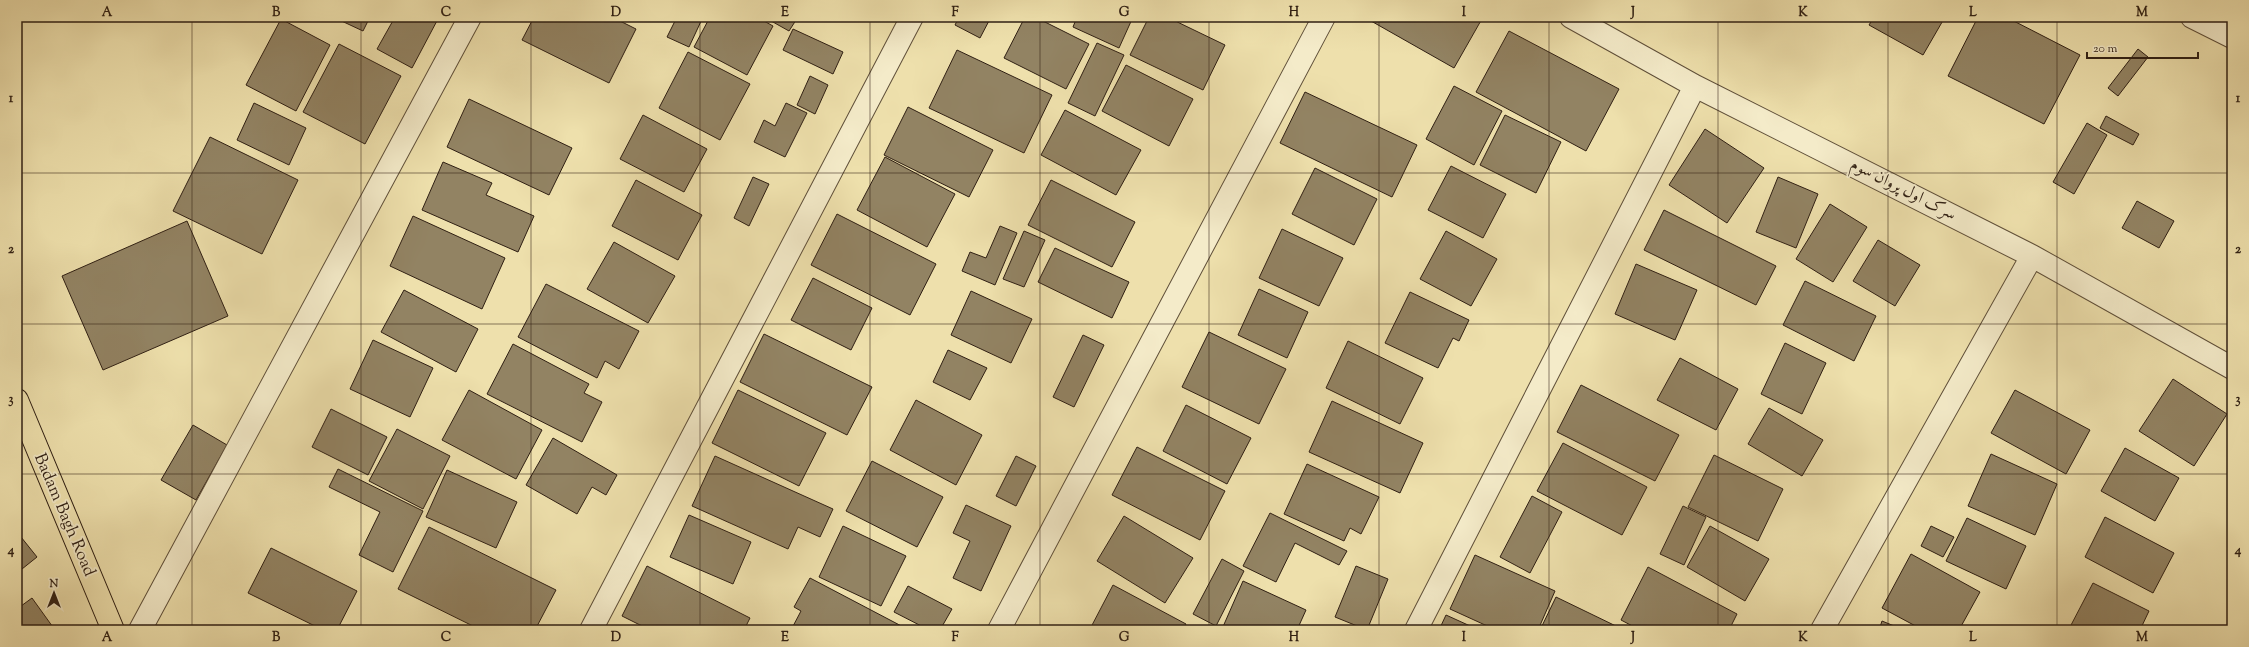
<svg xmlns="http://www.w3.org/2000/svg" width="2249" height="647" font-family="'Sorts Mill Goudy',Amiri,serif">
  <style>
    .building { fill: #928363; stroke: #2f1f13 }
    .lines { fill: none; stroke-linecap: round; stroke-linejoin: round }
    .street-casing { stroke: #5f4f39; stroke-width: 24 }
    .primary-casing { stroke: #2f1f13; stroke-width: 24 }
    .street { stroke: #f4ebc9; stroke-width: 22 }
    .primary { stroke: #eee0ac; stroke-width: 22 }
    .grid { fill: none; stroke: #2f1f13; stroke-width: 1; stroke-opacity: 0.55 }
    .labels { text-anchor: middle; dominant-baseline: central; stroke-width: 3.5; stroke-linejoin: round; paint-order: stroke }
    .street-label { font-size: 17px; fill: #2f1f13; stroke: #f4ebc9 }
    .neatline { fill: none; stroke: #2f1f13; stroke-width: 1.5 }
    .grid-label { font-size: 13px; text-anchor: middle; font-weight: bold; fill: #2f1f13 }
  </style>
  <rect width="100%" height="100%" fill="#eee0ac"/>
  <filter id="stains"><feTurbulence type="fractalNoise" baseFrequency=".005" numOctaves="4"/><feColorMatrix values="0 0 0 0 .2 0 0 0 0 .09 0 0 0 0 .02 0 0 0 .5 -.17"/></filter>
  <radialGradient id="worn" r=".72"><stop offset=".6" stop-color="#630" stop-opacity="0"/><stop offset="1" stop-color="#630" stop-opacity=".3"/></radialGradient>
  <path class="building" d="M333,17h37l-7,14z
    M395,17h44l-27,51 -35,-19z
    M534,17h78l24,12 -27,54 -87,-43z
    M677,17h26l-14,30 -22,-10z
    M710,17h47l16,9 -26,49 -53,-28z
    M764,17h34l-9,14z
    M959,17h32l-11,21 -25,-13z
    M1025,17h10l54,27 -23,45 -62,-31z
    M1077,17h56l-14,31 -46,-21z
    M1149,17h18l58,28 -22,45 -73,-35z
    M1364,17h119l-29,51z
    M1874,17h71l-22,38 -54,-30z
    M1978,17h28l74,38 -36,69 -96,-48z
    M281,19l49,26 -34,66 -50,-26z
    M793,29l50,23 -10,22 -50,-24z
    M1509,31l110,58 -33,62 -110,-59z
    M1097,43l27,12 -29,61 -27,-13z
    M339,44l62,32 -36,68 -62,-32z
    M2138,49l10,8 -30,39 -10,-8z
    M957,50l95,45 -28,58 -95,-45z
    M688,52l62,32 -30,56 -61,-32z
    M1126,65l67,34 -24,47 -67,-35z
    M810,76l18,9 -13,29 -18,-9z
    M1454,86l48,25 -28,54 -48,-26z
    M1305,92l112,53 -25,52 -112,-54z
    M469,99l103,49 -23,47 -102,-48z
    M254,103l52,25 -17,37 -52,-25z
    M786,103l21,10 -22,44 -31,-15 10,-22 11,6z
    M908,107l85,43 -24,47 -85,-42z
    M1065,110l76,40 -25,45 -75,-40z
    M643,115l64,34 -23,43 -64,-33z
    M1505,115l56,27 -25,51 -56,-28z
    M2106,116l33,18 -6,11 -33,-17z
    M2087,123l20,12 -33,59 -21,-12z
    M1705,129l59,39 -37,55 -58,-38z
    M210,137l88,43 -36,74 -89,-43z
    M885,157l70,37 -28,53 -70,-37z
    M443,162l49,21 -6,12 48,21 -16,36 -96,-42z
    M1451,166l55,28 -23,44 -55,-28z
    M1315,168l62,31 -23,46 -62,-31z
    M753,177l16,7 -20,42 -15,-8z
    M1778,177l40,17 -22,54 -40,-16z
    M636,180l66,35 -24,45 -66,-34z
    M1051,180l84,42 -23,45 -84,-42z
    M2137,201l37,20 -15,27 -37,-20z
    M1830,204l37,23 -34,55 -37,-23z
    M1664,210l112,56 -20,39 -112,-55z
    M837,214l99,50 -26,51 -99,-50z
    M413,216l92,42 -23,51 -92,-43z
    M187,221l41,95 -125,54 -41,-94z
    M1000,226l17,7 -22,52 -33,-14 8,-19 16,6z
    M1282,229l61,29 -24,48 -60,-28z
    M1024,231l21,9 -21,47 -21,-8z
    M1446,231l51,28 -26,47 -51,-27z
    M1878,240l42,25 -25,41 -42,-25z
    M614,242l61,34 -27,47 -61,-34z
    M1055,248l74,34 -17,36 -74,-36z
    M1636,264l61,26 -22,50 -60,-26z
    M813,278l59,30 -21,42 -60,-30z
    M1805,281l71,35 -22,45 -71,-36z
    M546,284l93,47 -20,38 -14,-8 -8,17 -79,-41z
    M1259,289l49,23 -21,46 -49,-23z
    M404,290l74,39 -22,43 -75,-40z
    M971,291l61,28 -21,44 -60,-28z
    M1410,292l59,28 -10,21 -6,-3 -15,30 -53,-25z
    M1209,332l77,37 -27,55 -77,-37z
    M764,334l108,53 -25,48 -107,-53z
    M1083,335l21,10 -30,62 -21,-10z
    M373,340l60,28 -23,49 -60,-28z
    M1348,341l75,37 -23,46 -74,-36z
    M1785,343l41,20 -24,51 -41,-20z
    M513,344l76,40 -5,9 18,9 -20,40 -95,-48z
    M948,350l39,18 -17,32 -37,-18z
    M1680,358l58,31 -22,41 -59,-30z
    M2173,379l54,35 -33,52 -55,-35z
    M1581,385l98,50 -24,46 -98,-49z
    M469,390l73,40 -26,49 -74,-39z
    M738,390l88,43 -27,53 -87,-43z
    M2015,390l75,40 -24,44 -75,-41z
    M916,400l66,35 -26,50 -66,-35z
    M1332,401l91,42 -23,50 -91,-41z
    M1186,405l65,33 -24,46 -64,-33z
    M1769,408l54,32 -21,36 -54,-32z
    M331,409l56,28 -19,38 -56,-28z
    M193,425l34,20 -31,55 -35,-20z
    M397,429l53,27 -27,53 -54,-28z
    M553,438l64,37 -11,20 -14,-8 -15,27 -51,-29z
    M1563,443l84,44 -25,48 -85,-44z
    M1137,447l88,44 -25,49 -88,-45z
    M2125,448l54,30 -24,43 -54,-30z
    M1991,454l66,30 -22,51 -67,-29z
    M1714,455l69,34 -25,52 -70,-34z
    M715,456l118,53 -13,28 -22,-10 -10,22 -96,-43z
    M1016,456l20,10 -20,40 -20,-10z
    M872,461l71,36 -26,50 -71,-36z
    M1307,464l72,33 -18,37 -11,-6 -6,13 -60,-27z
    M338,469l85,42 -30,61 -34,-17 21,-43 -51,-25z
    M447,470l70,32 -21,46 -70,-31z
    M1532,496l30,16 -32,61 -30,-16z
    M966,505l45,21 -30,65 -28,-13 17,-37 -17,-8z
    M1683,506l23,11 -22,48 -24,-11z
    M1270,513l77,38 -8,14 -44,-22 -19,39 -33,-16z
    M689,515l62,27 -18,42 -63,-27z
    M1124,516l69,42 -28,45 -68,-42z
    M2105,517l69,36 -21,40 -68,-36z
    M1967,518l59,28 -20,43 -60,-28z
    M843,526l63,30 -25,50 -62,-29z
    M1710,526l59,33 -24,42 -58,-34z
    M1931,526l23,11 -11,20 -22,-11z
    M429,527l127,63 -21,40h-54l-83,-41z
    M17,532l20,25 -20,16z
    M271,548l86,43 -20,39h-14l-75,-37z
    M1911,554l69,38 -21,38h-36l-41,-22z
    M1475,555l80,36 -17,39h-42l-46,-21z
    M1222,559l22,12 -28,55 -23,-12z
    M647,566l103,52 -6,12h-94l-28,-14z
    M1356,566l32,13 -21,51 -32,-13z
    M1648,567l89,47 -8,16h-89l-19,-10z
    M810,578l99,52h-118l10,-19 -7,-4z
    M1243,581l63,29 -9,20 -75,-1z
    M2093,583l56,28 -9,19h-64l-6,-3z
    M1113,585l73,39 -3,6 -93,-1z
    M908,586l44,23 -12,21h-11l-35,-18z
    M1556,597l64,31 -1,2h-79z
    M32,598l23,32h-38v-21z
    M1446,615l33,15h-40z
    M1882,621l22,9h-25z"/>
  <g class="lines">
    <defs>
      <path id="street" d="M1571,17l124,69 337,170 200,112
        M2192,17l40,20
        M140,630l330,-613
        M591,630l321,-613
        M999,630l325,-613
        M1416,630l279,-544
        M1822,630l210,-374"/>
      <path id="primary" d="M17,400l96,230"/>
    </defs>
    <use href="#street" class="street-casing"/>
    <use href="#primary" class="primary-casing"/>
    <use href="#street" class="street"/>
    <use href="#primary" class="primary"/>
  </g>
  <path class="grid" d="M192,17v613M361,17v613M531,17v613M700,17v613M870,17v613M1040,17v613M1209,17v613M1379,17v613M1549,17v613M1718,17v613M1888,17v613M2057,17v613M17,173h2215M17,324h2215M17,474h2215"/>
  <g class="labels">
    <g class="street-label">
      <text transform="translate(1903 190) rotate(27)">سرک اول پروان سوم</text>
      <text transform="translate(64 515) rotate(67)">Badam Bagh Road</text>
    </g>
  </g>
  <rect width="2249" height="647" fill="none" stroke="#eee0ac" stroke-width="44"/>
  <g transform="translate(54 593)" stroke="#f4ebc9" stroke-width="3" paint-order="stroke">
  <path d="M0-3L7 15L0 10L-7 15Z" fill="#2f1f13"/>
  <text y="-6" font-size="11" font-weight="bold" text-anchor="middle" fill="#2f1f13">N</text>
  </g>
  <path d="M2087 52v6h111v-6" fill="none" stroke="#2f1f13" stroke-width="2"/>
  <text x="2093" y="52" font-size="12" fill="#2f1f13" stroke="#f4ebc9" stroke-width="3" paint-order="stroke">20 m</text>
  <rect x="22" y="22" width="2205" height="603" class="neatline"/>
  <g class="grid-label">
    <text x="107" y="16">A</text>
    <text x="276" y="16">B</text>
    <text x="446" y="16">C</text>
    <text x="616" y="16">D</text>
    <text x="785" y="16">E</text>
    <text x="955" y="16">F</text>
    <text x="1124" y="16">G</text>
    <text x="1294" y="16">H</text>
    <text x="1464" y="16">I</text>
    <text x="1633" y="16">J</text>
    <text x="1803" y="16">K</text>
    <text x="1973" y="16">L</text>
    <text x="2142" y="16">M</text>
    <text x="11" y="102">1</text>
    <text x="2238" y="102">1</text>
    <text x="11" y="253">2</text>
    <text x="2238" y="253">2</text>
    <text x="11" y="403">3</text>
    <text x="2238" y="403">3</text>
    <text x="11" y="554">4</text>
    <text x="2238" y="554">4</text>
    <text x="107" y="641">A</text>
    <text x="276" y="641">B</text>
    <text x="446" y="641">C</text>
    <text x="616" y="641">D</text>
    <text x="785" y="641">E</text>
    <text x="955" y="641">F</text>
    <text x="1124" y="641">G</text>
    <text x="1294" y="641">H</text>
    <text x="1464" y="641">I</text>
    <text x="1633" y="641">J</text>
    <text x="1803" y="641">K</text>
    <text x="1973" y="641">L</text>
    <text x="2142" y="641">M</text>
  </g>
  <rect width="100%" height="100%" filter="url(#stains)"/>
  <rect width="100%" height="100%" fill="url(#worn)"/>
</svg>
